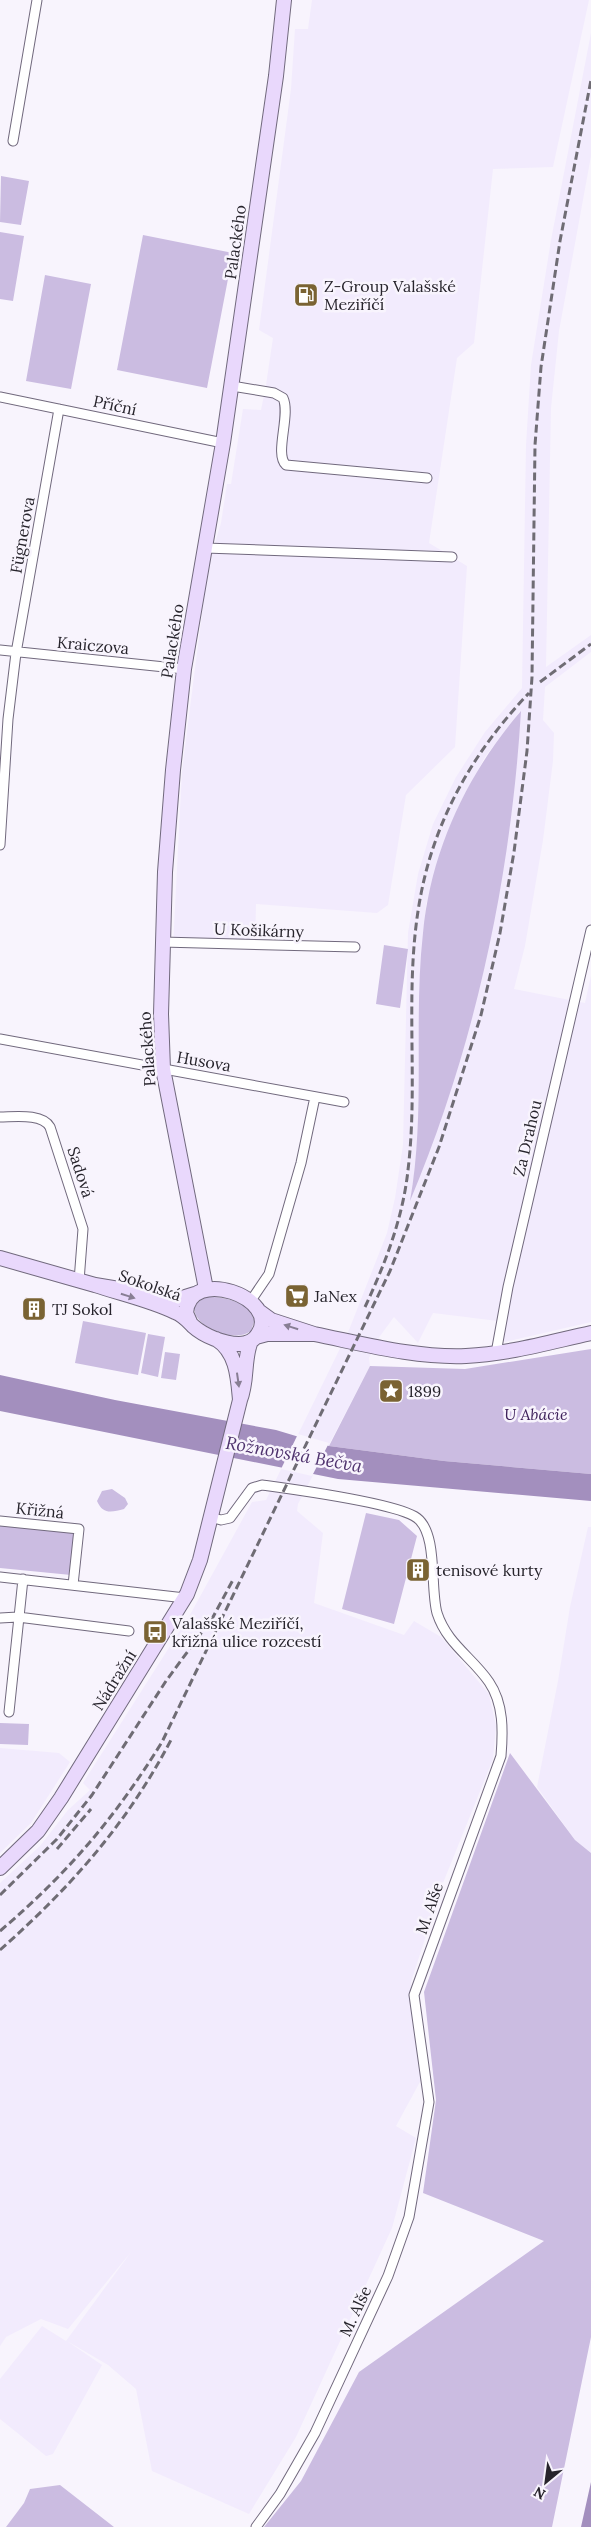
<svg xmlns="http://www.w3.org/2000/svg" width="591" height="2527" font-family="Lora,serif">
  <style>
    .built { fill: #f2ebfd; fill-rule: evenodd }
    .green { fill: #cbbce1 }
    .water { fill: #a38fbe }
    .pier { fill: #f8f4fd }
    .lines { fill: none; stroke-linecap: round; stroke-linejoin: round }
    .street-casing { stroke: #71697d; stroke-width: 11 }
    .secondary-casing { stroke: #71697d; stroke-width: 16 }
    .street { stroke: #fff; stroke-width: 9 }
    .secondary { stroke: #e9d8fc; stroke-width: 14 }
    .rail { stroke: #6f6c74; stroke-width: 3; stroke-dasharray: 8 4; stroke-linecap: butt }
    .oneway { fill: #887e94 }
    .labels { text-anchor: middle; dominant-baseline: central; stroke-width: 5; stroke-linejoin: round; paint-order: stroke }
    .street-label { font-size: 16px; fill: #27242c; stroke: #f8f4fd }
    .poi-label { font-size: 16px; fill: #27242c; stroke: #f8f4fd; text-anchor: start }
    .park-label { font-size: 16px; font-style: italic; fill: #3d205a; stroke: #f8f4fd }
    .water-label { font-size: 18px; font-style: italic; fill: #4f336e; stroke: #f8f4fd }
  </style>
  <rect width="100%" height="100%" fill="#f8f4fd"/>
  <path class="built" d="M312,0h277l-36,167 -60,2 -19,174 -17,15 -28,185 38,23 -12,181 -49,48 -18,110 -11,8 -121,-9 -1,46 -82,-3 9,-176 26,-205 13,-43 6,-39h4l12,-75 18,1 5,-25 7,-47 -14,-8 32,-241 4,-60h13z
    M591,33v123l-32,175 -8,77 -5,259 45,-32v17l-46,35 -2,33 11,13 -1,28 -10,79 -18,106 -11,43 71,14 6,-27v346l-86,20 -2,-3 3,-17 -73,-9 -15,30 -24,-26 -14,19 -11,22 1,8 -72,138 -1,7 26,22 -9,70 90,32 10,-14 27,16 48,57 7,32 -3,33 -50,124 -32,99 10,98 -25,46 20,12 -24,90 -96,209 -47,77 -97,-43 -16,-82 -28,-24 -41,-24 35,24 -49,89 -7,2 -46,-37v-40l42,-53 24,15 65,-89 -63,77 -27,-10 -35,18 -6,9v-463l40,-37 28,-36 22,-20 -7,-7 108,-170 61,-111 14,-2 83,-170 38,-97 8,-35 8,-53 5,-212 10,-59 15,-50 23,-47 29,-45 37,-44 4,-243 5,-80 20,-125zM520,711l-8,97 -13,84 -17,81 -35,127 -36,98 7,-51 3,-179 5,-63 16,-58 16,-40 27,-50z
    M588,1527h3v326l-16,-13 -38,-53 21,-106 12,-74z
    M0,1748l59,5 11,9 -39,61 -31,30z"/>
  <path class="green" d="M1,176l28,5 -8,44 -21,-3z
    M0,232l24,4 -11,65 -13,-2z
    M143,235l90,18 -26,135 -90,-18z
    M45,275l46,9 -20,105 -45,-8z
    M521,711c-10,166 -46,336 -111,490 16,-90 3,-179 13,-268 8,-83 44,-159 98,-222z
    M384,945l24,4 -8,59 -24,-4z
    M207,1297c16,-1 42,5 48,22l-4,12c-23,17 -82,-19 -44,-34z
    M83,1321l63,12 -8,42 -63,-12z
    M148,1334l17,3 -7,40 -17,-4z
    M591,1349v125l-147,-13 -115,-15 41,-80 95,3z
    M165,1352l15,2 -4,26 -15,-2z
    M112,1489l13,9 3,6 -4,5c-12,3 -21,6 -27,-8l5,-10z
    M366,1513l33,7 18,16 -23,88 -52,-15z
    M0,1523l76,8 -5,44 -71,-7z
    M0,1723l29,1 -1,21 -28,-1z
    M510,1753l65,87 16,13v484l-39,190h-288l37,-46 58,-109 185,-131 -121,-48 13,-93 -12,-108z
    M60,2485l54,42h-108l18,-24 6,-14z"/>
  <path class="water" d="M0,1375l115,25 161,30 53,16 115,15 147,13v27l-253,-22 -338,-68z
    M591,2482v45h-10z"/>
  <path class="pier" d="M298,1434l31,9 -17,33 -31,-7z"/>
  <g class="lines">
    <defs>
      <path id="street" d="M13,141l24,-141
        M232,386l42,7 9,5c8,17 -9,56 3,67l141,13
        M0,397l223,46
        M205,548l247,9
        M0,650l184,19
        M0,845l8,-126 8,-66 43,-244
        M162,942l193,5
        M0,1039l344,63
        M0,1117c14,0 42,-4 50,10l33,102 -4,52
        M250,1302l19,-28 32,-111 14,-66
        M496,1353l12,-66 83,-357
        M210,1517l11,3 9,-2 22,-30 10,-3c29,4 135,18 155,33 21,16 13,70 20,95 10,31 35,44 52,69 15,22 14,50 12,74l-87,239 15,107 -20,115 -21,59 -73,157 -35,61 -24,33
        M0,1521l79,8 -6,56
        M0,1577l185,21
        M0,1618l18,-1 111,14
        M9,1712l14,-133"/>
      <path id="secondary" d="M0,1258l95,27
        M206,1289l-43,-220 -2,-55 4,-142 8,-102 11,-101 39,-226 53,-367 8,-76
        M190,1322l-4,-9c3,-48 96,-15 72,21 -4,7 -12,10 -19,10 -15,0 -35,-8 -46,-18 -6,-6 -10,-11 -18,-14 -25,-12 -53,-18 -80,-27l84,14 16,-5
        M314,1334c50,10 101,24 152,22 43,-2 84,-14 125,-23
        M256,1337l11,-3h47l-43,-14 -11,-8
        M216,1339c21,13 22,39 24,61 8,-20 3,-40 11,-59
        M0,1868l38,-37 23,-33 126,-204 13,-34 40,-160"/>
    </defs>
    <use href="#street" class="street-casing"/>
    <use href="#secondary" class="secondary-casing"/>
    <use href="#street" class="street"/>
    <use href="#secondary" class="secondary"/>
    <path class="rail" d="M540,682l51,-38
      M365,1307c20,-43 38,-89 43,-137 11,-91 -5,-185 13,-276 15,-78 54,-144 108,-201
      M57,1849l34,-40
      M0,1895l57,-56 35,-44 74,-114 47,-64 21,-39
      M0,1931c68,-58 115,-113 162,-189l228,-471 49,-124 42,-132 19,-82 14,-81 13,-101 5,-74 3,-232 6,-78 19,-126 31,-161
      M0,1950c71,-63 128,-127 172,-212"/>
  </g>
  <defs><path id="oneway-solid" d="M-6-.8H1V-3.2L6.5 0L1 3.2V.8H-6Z" transform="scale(1.25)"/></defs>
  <g class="oneway">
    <use href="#oneway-solid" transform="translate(128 1296) rotate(18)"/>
    <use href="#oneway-solid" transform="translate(291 1327) rotate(-163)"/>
    <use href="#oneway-solid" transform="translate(238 1380) rotate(82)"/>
  </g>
  <defs>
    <symbol id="fuel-square" viewBox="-11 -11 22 22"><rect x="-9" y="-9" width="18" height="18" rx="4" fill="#7a6333" stroke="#f8f4fd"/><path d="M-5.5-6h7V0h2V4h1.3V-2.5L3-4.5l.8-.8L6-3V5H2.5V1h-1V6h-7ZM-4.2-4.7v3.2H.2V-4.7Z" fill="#fff"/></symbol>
    <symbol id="supermarket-square" viewBox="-11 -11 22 22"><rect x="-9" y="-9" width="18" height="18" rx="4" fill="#7a6333" stroke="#f8f4fd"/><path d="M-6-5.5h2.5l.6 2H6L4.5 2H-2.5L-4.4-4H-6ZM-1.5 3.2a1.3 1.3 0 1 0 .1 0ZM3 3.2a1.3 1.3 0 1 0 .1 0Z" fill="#fff"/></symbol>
    <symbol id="building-square" viewBox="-11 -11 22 22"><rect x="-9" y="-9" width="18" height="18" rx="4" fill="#7a6333" stroke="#f8f4fd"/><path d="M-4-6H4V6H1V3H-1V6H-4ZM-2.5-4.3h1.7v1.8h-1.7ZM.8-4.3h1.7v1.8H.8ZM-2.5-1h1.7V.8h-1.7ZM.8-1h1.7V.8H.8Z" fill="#fff"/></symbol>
    <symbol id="sight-square" viewBox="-11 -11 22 22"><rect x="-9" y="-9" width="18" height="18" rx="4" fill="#7a6333" stroke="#f8f4fd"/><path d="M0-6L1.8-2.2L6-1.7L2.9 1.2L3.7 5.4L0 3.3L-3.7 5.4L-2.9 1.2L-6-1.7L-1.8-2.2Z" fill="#fff"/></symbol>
    <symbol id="bus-square" viewBox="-11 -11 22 22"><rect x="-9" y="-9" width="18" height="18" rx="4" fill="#7a6333" stroke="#f8f4fd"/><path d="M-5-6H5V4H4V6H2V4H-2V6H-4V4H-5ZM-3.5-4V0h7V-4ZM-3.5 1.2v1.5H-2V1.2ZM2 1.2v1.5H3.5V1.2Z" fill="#fff"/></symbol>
  </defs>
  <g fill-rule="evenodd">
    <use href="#fuel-square" x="292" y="281" width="28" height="28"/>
    <use href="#supermarket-square" x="283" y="1282" width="28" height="28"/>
    <use href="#building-square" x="20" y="1295" width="28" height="28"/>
    <use href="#sight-square" x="377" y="1377" width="28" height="28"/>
    <use href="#building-square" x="404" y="1556" width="28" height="28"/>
    <use href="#bus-square" x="141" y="1618" width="28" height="28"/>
  </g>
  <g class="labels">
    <g class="street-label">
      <text transform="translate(235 242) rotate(-82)">Palackého</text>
      <text transform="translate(115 405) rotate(12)">Příční</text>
      <text transform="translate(22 535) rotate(-80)">Fügnerova</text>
      <text transform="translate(172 641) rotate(-81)">Palackého</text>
      <text transform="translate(93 645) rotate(5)">Kraiczova</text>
      <text transform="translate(259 930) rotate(2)">U Košikárny</text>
      <text transform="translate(147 1049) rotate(-94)">Palackého</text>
      <text transform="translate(204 1061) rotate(10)">Husova</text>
      <text transform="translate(527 1138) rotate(-77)">Za Drahou</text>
      <text transform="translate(81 1172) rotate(72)">Sadová</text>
      <text transform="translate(150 1285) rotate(19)">Sokolská</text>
      <text transform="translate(40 1510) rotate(6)">Křižná</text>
      <text transform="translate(114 1680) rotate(-58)">Nádražní</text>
      <text transform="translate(429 1908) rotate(-71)">M. Alše</text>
      <text transform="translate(355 2311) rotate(-65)">M. Alše</text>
    </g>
    <g class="poi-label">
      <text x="324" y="286">Z-Group Valašské<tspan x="324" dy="18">Meziříčí</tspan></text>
      <text x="314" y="1296">JaNex</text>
      <text x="52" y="1309">TJ Sokol</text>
      <text x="408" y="1391">1899</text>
      <text x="436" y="1570">tenisové kurty</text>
      <text x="172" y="1623">Valašské Meziříčí,<tspan x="172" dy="18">křižná ulice rozcestí</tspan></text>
    </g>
    <g class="park-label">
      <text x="536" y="1414">U Abácie</text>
    </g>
    <g class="water-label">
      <text transform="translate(294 1454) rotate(10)">Rožnovská Bečva</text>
    </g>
  </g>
  <g transform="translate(546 2482) rotate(209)" stroke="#f8f4fd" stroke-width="4" paint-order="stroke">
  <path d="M0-4L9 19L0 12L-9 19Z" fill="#27242c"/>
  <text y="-8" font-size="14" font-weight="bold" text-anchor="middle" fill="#27242c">N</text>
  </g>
</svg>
